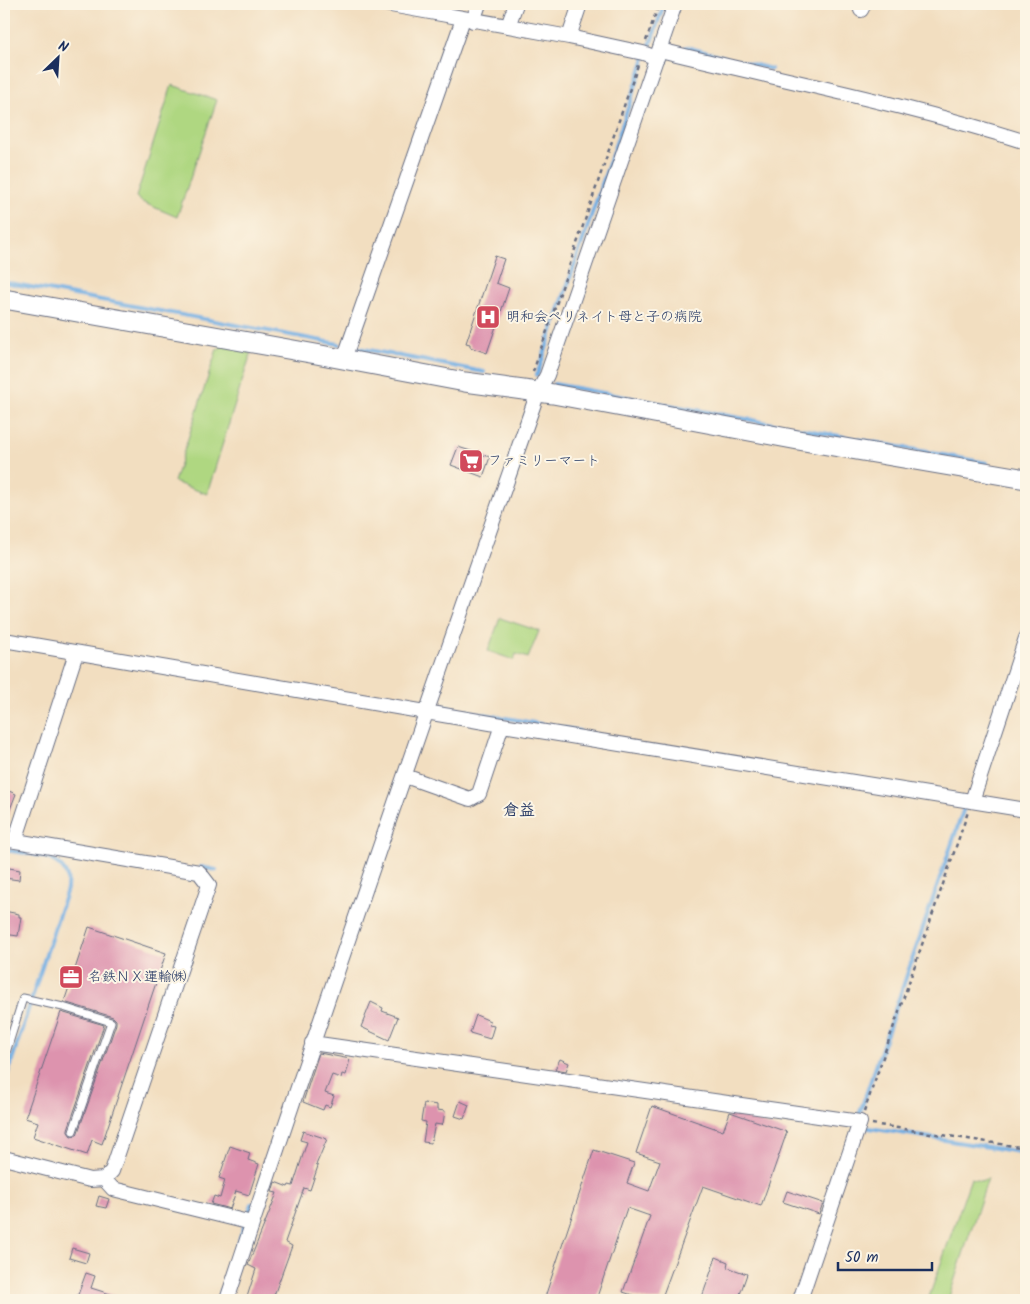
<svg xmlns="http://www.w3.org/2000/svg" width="1030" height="1304" font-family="Kalam,'Klee One',sans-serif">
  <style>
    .green { fill: #afd781; stroke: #658370 }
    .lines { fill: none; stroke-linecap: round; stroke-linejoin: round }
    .stream { stroke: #72aee3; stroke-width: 4 }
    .building { fill: #dd93ae }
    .lane-casing { stroke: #666c80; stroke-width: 9 }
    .street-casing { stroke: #666c80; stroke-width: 16 }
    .secondary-casing { stroke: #666c80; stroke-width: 21 }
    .path { stroke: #666c80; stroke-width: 2.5; stroke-dasharray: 4 4; stroke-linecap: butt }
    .lane { stroke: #fff; stroke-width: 7 }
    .street { stroke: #fff; stroke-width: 14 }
    .secondary { stroke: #fff; stroke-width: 19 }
    .labels { text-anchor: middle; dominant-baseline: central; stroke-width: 4; stroke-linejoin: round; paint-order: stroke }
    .poi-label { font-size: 14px; fill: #1b2f5e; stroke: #fcf5e5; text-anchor: start }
    .quarter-label { font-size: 16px; font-weight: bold; fill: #1b2f5e; stroke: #fcf5e5 }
  </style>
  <rect width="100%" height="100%" fill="#fcf5e5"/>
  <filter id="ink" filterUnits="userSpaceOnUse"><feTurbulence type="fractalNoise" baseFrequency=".02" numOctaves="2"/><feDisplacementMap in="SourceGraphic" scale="10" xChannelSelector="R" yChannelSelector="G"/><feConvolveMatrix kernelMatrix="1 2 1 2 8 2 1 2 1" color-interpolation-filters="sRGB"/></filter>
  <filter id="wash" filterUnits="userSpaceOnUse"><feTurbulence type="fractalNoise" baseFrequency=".0096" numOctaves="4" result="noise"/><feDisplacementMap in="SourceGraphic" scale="20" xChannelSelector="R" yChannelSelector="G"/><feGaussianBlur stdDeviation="1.12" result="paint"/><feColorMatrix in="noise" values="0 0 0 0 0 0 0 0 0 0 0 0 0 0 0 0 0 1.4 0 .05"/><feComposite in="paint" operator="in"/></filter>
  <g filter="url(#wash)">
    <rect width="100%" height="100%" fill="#f2dec0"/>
    <path class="green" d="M172,85l45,15 -40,117 -35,-15 -6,-5z
      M222,344l28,5v7l-43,138 -33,-12 43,-133h2z
      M500,618l39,13 -11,27 -12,-4 -2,6 -26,-9z
      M971,1178l10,3 7,-3 -40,122h-20z"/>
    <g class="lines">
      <path class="stream" d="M686,47l85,22
        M648,51l16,-47
        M4,282l335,62
        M359,348l125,24
        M537,375l108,-317
        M554,384l433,79
        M1023,636l3,-10
        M439,706l140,25
        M4,850c19,3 57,4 63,27 1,3 0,8 0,12l-63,196
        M201,867l15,3
        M858,1118l106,-310
        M863,1127l163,26
        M218,1300l34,-96"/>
    </g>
    <g id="blocks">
      <path class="building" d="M495,256l9,3 -8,24 13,5 -22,65 -17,-6v-3l-4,-1z
        M458,447l32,10 -7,20 -32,-12z
        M4,789l12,5 -11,28h-1z
        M4,867l16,3 -1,10 -15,-2z
        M4,911l15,3v3h2l-3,19 -14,-2z
        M89,927l77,26 -64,191 -10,-4 -5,15 -54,-18 5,-15 -13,-4 36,-106 43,13 -36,104v3l3,4 6,-1 39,-111v-4l-3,-3 -49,-15z
        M371,1002l12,6 -1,3 16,6 -9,23 -28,-13z
        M476,1015l14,6 -1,4 5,1 -4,13 -20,-6z
        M319,1053l31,6 -4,16 -4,-1 -1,4 -9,-3 -7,18 9,3 -4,11 -5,-2 -2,5 -20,-8z
        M560,1059l9,4 -3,8 -11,-2z
        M460,1101l9,4 -5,14 -9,-3z
        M424,1103l13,2v5l8,1 -2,12 -2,2 -6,-1 -4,19 -8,-1 3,-20 -5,-1z
        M652,1106l71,25 7,-19 57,20 -26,74 -58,-20 -42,114h-14l-24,-8 27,-76 -23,-8 -31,92h-52l50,-150 40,13 -7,20 22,8 11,-30 -24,-8z
        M303,1131l24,8 -11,26 2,1 -8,24 -6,-2 -19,54 7,4 -19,52h-2l-1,2h-14l-9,-3 9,-28 -8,-4 29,-72 -5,-1 3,-10 13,5 1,-2 4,1 14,-44 -7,-2z
        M230,1146l20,7 -2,7 11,4 -10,31 -13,-4 -6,18 -19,-5 3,-8 6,2 5,-18 -6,-2z
        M787,1191l36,12 -4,11 -36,-12z
        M99,1196l10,3 -3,9 -10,-2z
        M72,1248l17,5 -3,10 -17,-5z
        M716,1257l12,5 -1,5 20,7 -9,26h-37z
        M86,1273l9,3 -4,12 32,10v2h-47z"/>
    </g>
  </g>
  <g filter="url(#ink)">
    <use href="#blocks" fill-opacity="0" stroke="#666c80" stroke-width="1"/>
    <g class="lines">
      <defs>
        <path id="lane" d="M4,1059l19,-61 40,9 48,15 -38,109"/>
        <path id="street" d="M385,4l184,33 74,16 14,5
          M861,10l3,-6
          M473,21l6,-17
          M508,26l8,-22
          M569,37l11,-33
          M660,50c122,30 246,54 366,92
          M344,359l119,-340
          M4,640l498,85 524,85
          M405,776l65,23 9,-5 23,-69
          M972,801l54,-163
          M4,839l195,33 10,13 -97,286 -8,8 -14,1 -86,-22
          M15,841l61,-188
          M312,1043l548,79 -60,178
          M104,1179l9,10 139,34
          M227,1300c100,-303 205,-606 311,-908l9,-17 128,-371"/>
        <path id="secondary" d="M4,299l312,55 149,28 88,12 245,46 228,39"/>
      </defs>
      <use href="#lane" class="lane-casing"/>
      <use href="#street" class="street-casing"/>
      <use href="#secondary" class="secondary-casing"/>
      <path class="path" d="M646,41l13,-37
        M533,372l105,-307
        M864,1112l104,-300
        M872,1124l154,24"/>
      <use href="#lane" class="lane"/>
      <use href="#street" class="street"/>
      <use href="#secondary" class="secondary"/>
    </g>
  </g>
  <defs>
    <symbol id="hospital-square" viewBox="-11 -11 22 22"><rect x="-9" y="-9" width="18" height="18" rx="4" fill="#d1495b" stroke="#fcf5e5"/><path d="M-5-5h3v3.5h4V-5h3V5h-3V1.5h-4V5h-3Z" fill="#fff"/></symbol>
    <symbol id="supermarket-square" viewBox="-11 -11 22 22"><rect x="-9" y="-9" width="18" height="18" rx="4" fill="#d1495b" stroke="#fcf5e5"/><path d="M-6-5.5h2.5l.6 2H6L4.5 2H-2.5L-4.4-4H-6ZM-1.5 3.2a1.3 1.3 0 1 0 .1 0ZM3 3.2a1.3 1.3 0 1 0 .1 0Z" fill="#fff"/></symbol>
    <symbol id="office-square" viewBox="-11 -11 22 22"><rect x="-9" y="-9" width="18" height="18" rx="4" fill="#d1495b" stroke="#fcf5e5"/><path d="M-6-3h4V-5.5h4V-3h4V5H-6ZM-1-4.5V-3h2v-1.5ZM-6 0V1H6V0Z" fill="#fff"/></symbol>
  </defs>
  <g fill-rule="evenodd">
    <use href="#hospital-square" x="474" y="303" width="28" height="28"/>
    <use href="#supermarket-square" x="457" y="447" width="28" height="28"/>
    <use href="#office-square" x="57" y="963" width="28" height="28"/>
  </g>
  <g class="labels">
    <g class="poi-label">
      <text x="506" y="317">明和会ペリネイト母と子の病院</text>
      <text x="488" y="461">ファミリーマート</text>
      <text x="88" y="977">名鉄ＮＸ運輸㈱</text>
    </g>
    <g class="quarter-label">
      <text x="519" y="810">倉益</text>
    </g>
  </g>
  <rect width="1030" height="1304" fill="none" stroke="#fcf5e5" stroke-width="20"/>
  <g transform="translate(58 58) rotate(25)" stroke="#fcf5e5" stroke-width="4" paint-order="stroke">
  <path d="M0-4L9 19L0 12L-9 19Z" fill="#1b2f5e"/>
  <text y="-8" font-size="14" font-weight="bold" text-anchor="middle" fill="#1b2f5e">N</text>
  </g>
  <path d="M838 1262v8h94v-8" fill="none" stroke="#1b2f5e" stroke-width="2.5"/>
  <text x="845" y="1262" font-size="15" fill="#1b2f5e" stroke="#fcf5e5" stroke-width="4" paint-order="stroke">50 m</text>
</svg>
